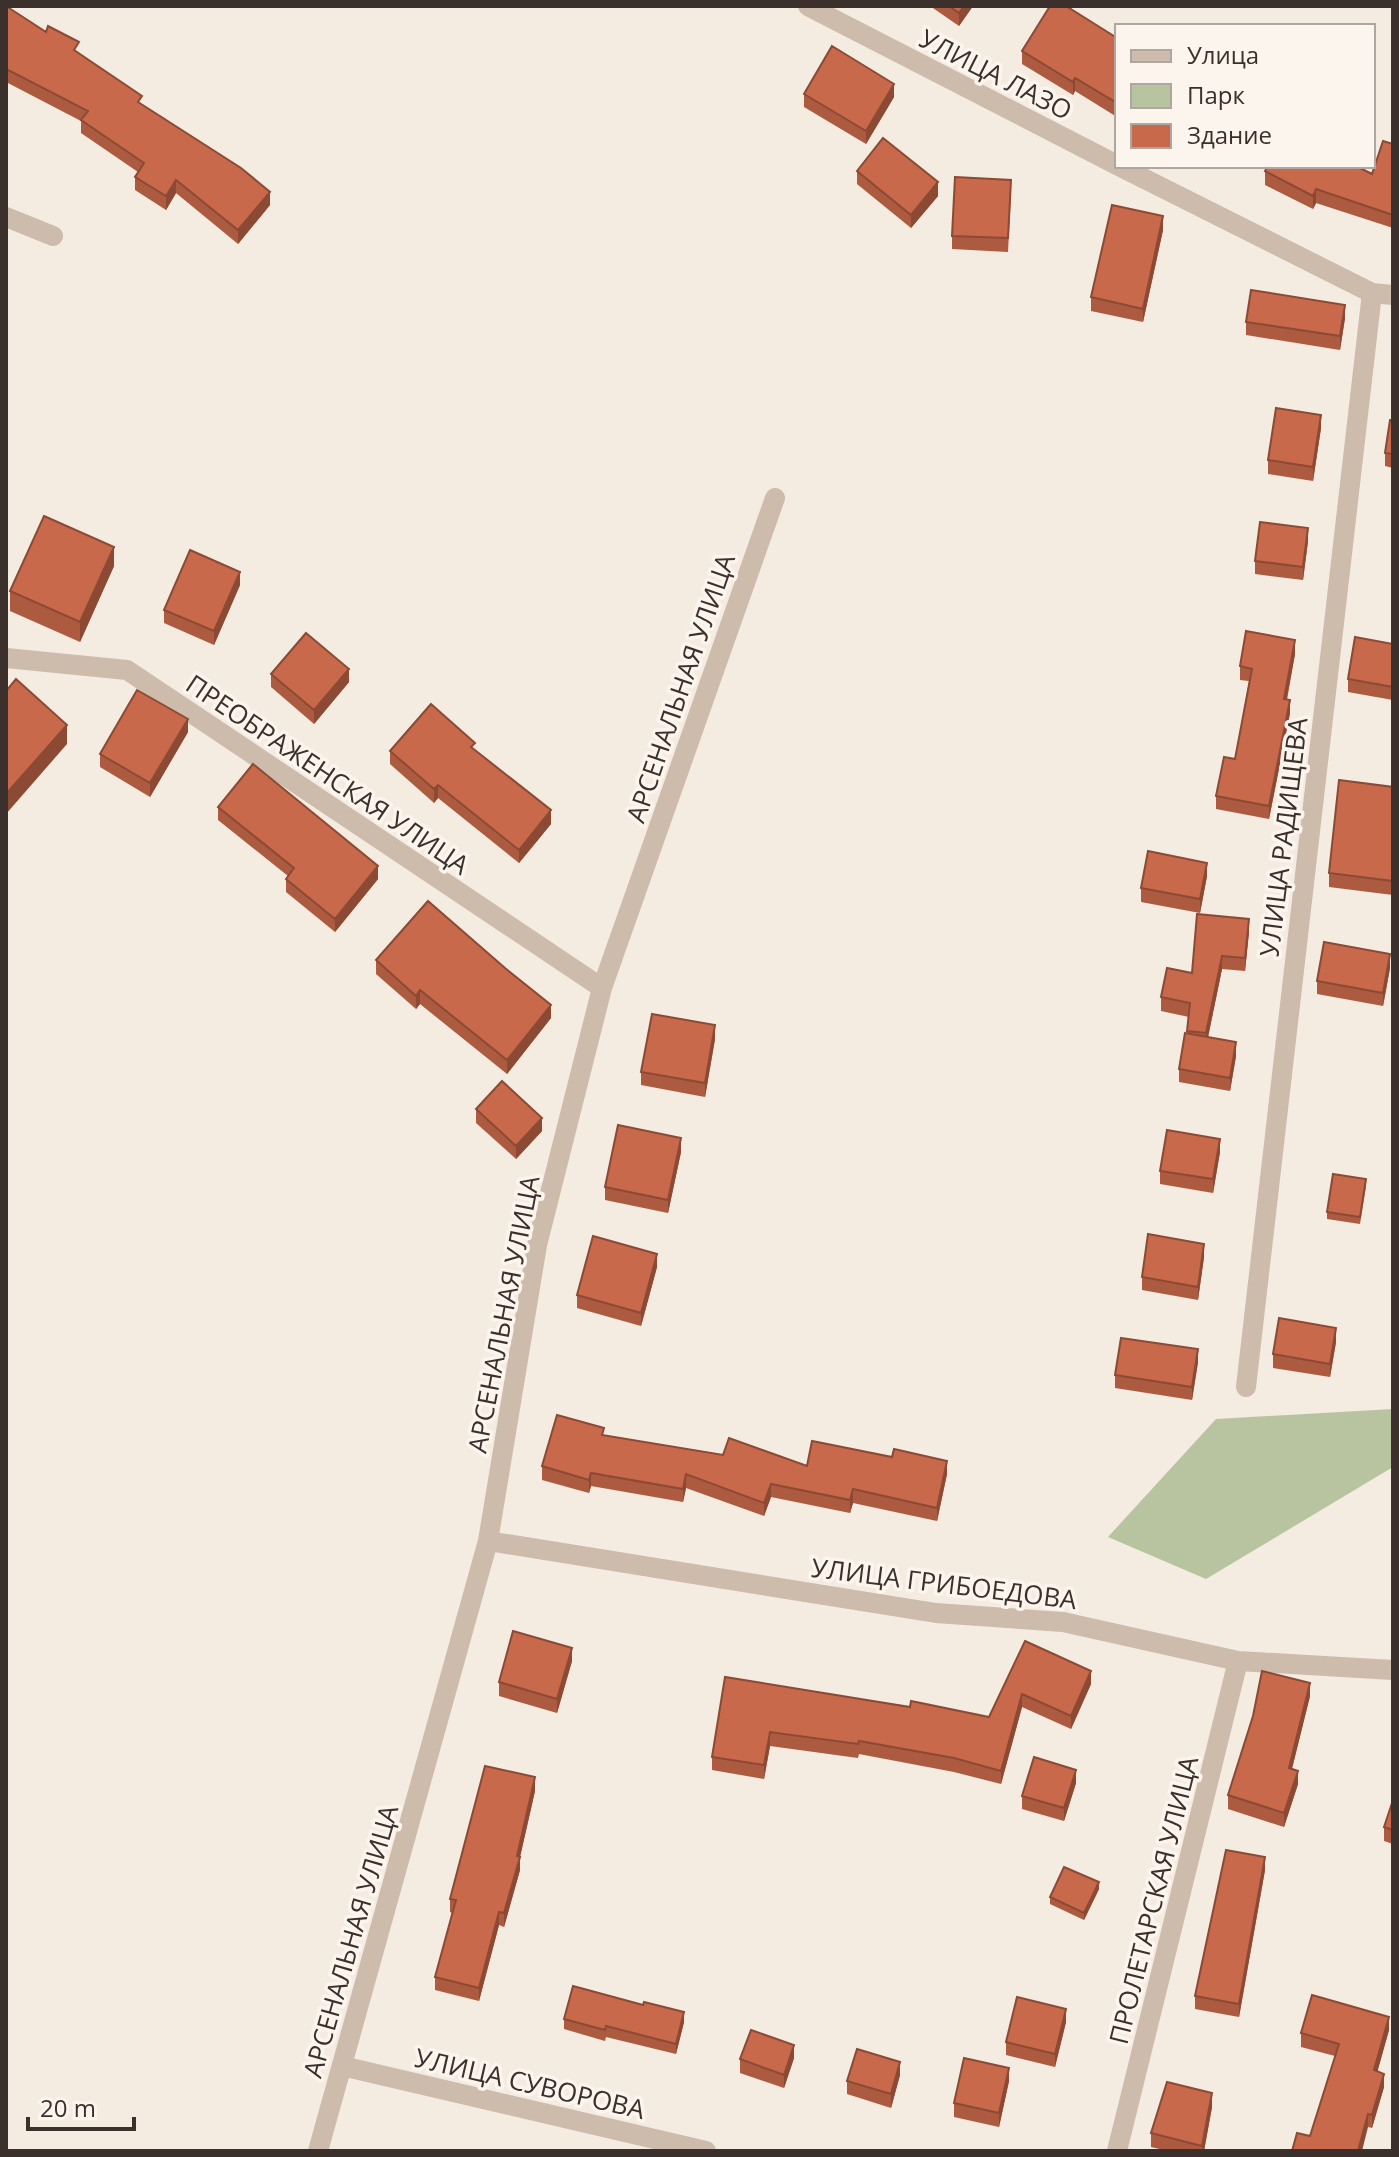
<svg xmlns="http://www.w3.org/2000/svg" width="1399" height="2157" font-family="'Open Sans',sans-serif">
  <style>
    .green { fill: #b8c4a0 }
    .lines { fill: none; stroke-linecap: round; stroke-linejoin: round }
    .minor { stroke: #cdbbac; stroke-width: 20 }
    .wall { fill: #ac5a40 }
    .shaded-wall { fill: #8c4a34 }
    .building { fill: #c8694b; stroke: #8c4a34; stroke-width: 2 }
    .labels { text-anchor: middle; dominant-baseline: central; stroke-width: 7; stroke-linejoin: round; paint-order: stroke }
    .street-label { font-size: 26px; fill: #3b302b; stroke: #fbf5ee }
  </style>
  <rect width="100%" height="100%" fill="#f4ebe1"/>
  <path class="green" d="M1393,1409v58l-187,112 -98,-42 108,-118z"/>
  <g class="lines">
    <path class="minor" d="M808,6l309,159
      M1119,166l253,127 21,2
      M6,217l47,19
      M6,658l121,12 475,318
      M1246,1387l126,-1094
      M488,1541l448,72 127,9 175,39 155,9
      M342,2066l364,85
      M318,2151l170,-610 49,-296 65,-257 173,-490
      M1117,2151l121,-490"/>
  </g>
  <path class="wall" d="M6,6l73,47 63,52 128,100 -32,39 -62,-51 -10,17 -31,-20v-13l3,-5 -57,-39v-12l-75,-39z
    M930,6h43l-14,20z
    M1117,38v79l-42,-26 -2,4 -51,-31v-13z
    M804,94l90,3 -28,47 -62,-37z
    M1393,144v84l-77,-25 -3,6 -48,-24v-14l107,3z
    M857,171l81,25 -27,32 -54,-44z
    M1011,193l-3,59 -56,-3v-13z
    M1163,230l-20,92 -52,-11v-14z
    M1345,318l-5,32 -94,-15v-13z
    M1393,421v47l-8,-2v-13z
    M1321,428l-8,53 -45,-7v-14z
    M1308,541l-5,39 -48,-6v-13z
    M114,566l-34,76 -70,-31v-20z
    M240,585l-26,60 -50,-22v-13z
    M1393,644v56l-45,-8v-13z
    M1295,654l-8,46 3,13 -21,106 -53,-10v-13l19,-37 14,-78 -9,-1v-14z
    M271,674l78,8 -35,42 -43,-37z
    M188,732l-38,65 -50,-30v-13z
    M475,750l76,74 -32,39 -81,-65 -4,5 -44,-39v-13z
    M1393,787v108l-64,-8v-14z
    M218,807l160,72 -43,53 -49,-40v-13l2,-3 -70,-56z
    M1207,876l-7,37 -59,-11v-14z
    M1249,932l-4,39 -23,-2 -14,68 28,19 -6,35 -51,-9v-13l8,-36 2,-16 -28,-6v-14z
    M376,960l175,58 -44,56 -87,-70 -4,5 -40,-35z
    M1390,968l-7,38 -66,-12v-13z
    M715,1039l-10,58 -64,-12v-13z
    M476,1109l66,22 -26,28 -40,-36z
    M681,1152l-13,61 -63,-13v-13z
    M1220,1152l-7,41 -53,-9v-13z
    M1366,1186l-6,38 -33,-5v-7z
    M1204,1257l-6,43 -56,-10v-13z
    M657,1267l-16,59 -64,-18v-13z
    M1336,1342l-6,35 -57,-9v-14z
    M1198,1362l-6,38 -77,-12v-13z
    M604,1435l119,20 84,11 140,8 -10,47 -84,-18 -3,10 -79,-16 -7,19 -78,-28 -3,14 -92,-16 -2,7 -47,-13v-14z
    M1025,1641l66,43 -20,45 -49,-22 -21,77 -47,-12 -95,-18 -1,4 -88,-12 -6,33 -52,-9v-13l13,-80 185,30 79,10z
    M572,1661l-15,52 -58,-17v-14z
    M1310,1696l-18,72 6,16 -14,43 -56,-18v-14z
    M1076,1783l-12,38 -42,-12v-13z
    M535,1791l-15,66v13l-16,57 -5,-2 -20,76 -44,-11v-13l17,-64 -2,-1v-13z
    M1393,1800v44l-9,-3v-14z
    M1265,1870l-26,147 -44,-8v-13z
    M1099,1889l-15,31 -34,-16v-7z
    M564,2019l120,3 -8,32 -70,-17 -1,4 -41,-12z
    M1066,2022l-11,45 -49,-12v-13z
    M1389,2030l-12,42 7,15 -12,41 -4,-1 -58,9 25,-80 -34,-9v-14z
    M794,2058l-10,30 -44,-15v-14z
    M900,2075l-9,33 -44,-14v-13z
    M1009,2081l-10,46 -45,-10v-14z
    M1212,2107l-8,44h-36l-17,-4v-14z"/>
  <path class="shaded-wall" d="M964,6h9l-14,20v-13z
    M1075,78v13l-2,4v-13z
    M894,84v13l-28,47v-13z
    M176,180v13l-10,17v-14z
    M938,182v14l-27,32v-13z
    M1316,189v14l-3,6v-13z
    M270,192v13l-32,39v-14z
    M1163,216v14l-20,92v-13z
    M1345,305v13l-5,32v-14z
    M1321,415v13l-8,53v-14z
    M1308,528v13l-5,39v-13z
    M114,547v19l-34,76v-20z
    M240,572v13l-26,60v-14z
    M1295,640v14l-11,58v-13z
    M349,669v13l-35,42v-14z
    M1290,700v13l-21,106v-13z
    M188,719v13l-38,65v-14z
    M67,725v19l-61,70v-20z
    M438,785v13l-4,5v-14z
    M551,810v14l-32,39v-13z
    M1207,863v13l-7,37v-14z
    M378,866v13l-43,53v-13z
    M1249,919v13l-4,39v-13z
    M1390,954v14l-7,38v-13z
    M1222,956v13l-16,78v-14z
    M420,990v14l-4,5v-13z
    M551,1005v13l-44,56v-14z
    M715,1025v14l-10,58v-14z
    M1236,1042v14l-6,35v-13z
    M542,1118v13l-26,28v-13z
    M681,1138v14l-13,61v-13z
    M1220,1139v13l-7,41v-14z
    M1204,1244v13l-6,43v-13z
    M657,1254v13l-16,59v-13z
    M1336,1328v14l-6,35v-13z
    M1198,1349v13l-6,38v-13z
    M947,1461v13l-10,47v-13z
    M591,1473v13l-2,7v-13z
    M686,1474v14l-3,14v-13z
    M771,1484v13l-7,19v-13z
    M853,1489v14l-3,10v-13z
    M572,1648v13l-15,52v-14z
    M1091,1671v13l-20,45v-13z
    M1310,1683v13l-21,85v-13z
    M1022,1694v13l-21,77v-13z
    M770,1732v14l-6,33v-14z
    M1076,1770v13l-12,38v-13z
    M1298,1771v13l-14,43v-14z
    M535,1777v14l-15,66v13l-16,57v-14z
    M1265,1857v13l-26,147v-13z
    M1099,1882v7l-15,31v-7z
    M499,1912v13l-20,76v-13z
    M1066,2009v13l-11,45v-13z
    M684,2012v10l-8,32v-10z
    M1389,2017v13l-15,54v-14z
    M794,2045v13l-10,30v-13z
    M900,2062v13l-9,33v-14z
    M1009,2068v13l-10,46v-14z
    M1384,2074v13l-12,41v-13z
    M1212,2093v14l-8,44h-2z
    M1368,2114v13l-6,24h-4z"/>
  <path class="building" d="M6,6l40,26 2,-6 31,16 -5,8 68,46 -4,6 103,66 29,24 -32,38 -62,-50 -10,16 -31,-19 9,-14 -63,-43 7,-9 -82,-42z
    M949,6h15l-5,7z
    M1050,6h16l51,32v65l-42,-25 -2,4 -51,-31z
    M832,46l62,38 -28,47 -62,-37z
    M883,138l55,44 -27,33 -54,-44z
    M1383,141l10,3v71l-77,-26 -3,7 -48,-25 3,-5h88l16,8z
    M955,177l56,3 -3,58 -56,-2z
    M1112,205l51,11 -20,93 -52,-12z
    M1251,290l94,15 -5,31 -94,-14z
    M1276,408l45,7 -8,52 -45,-7z
    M1390,420l3,1v33l-8,-1z
    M44,516l70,31 -34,75 -70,-31z
    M1260,522l48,6 -5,39 -48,-6z
    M190,550l50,22 -26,59 -50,-21z
    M1246,631l49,9 -11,59 6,1 -21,106 -53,-10 8,-39 11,2 17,-90 -12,-3z
    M306,633l43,36 -35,41 -43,-36z
    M1355,637l38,7v43l-45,-8z
    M16,679l51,46 -61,69v-103z
    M137,690l51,29 -38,64 -50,-29z
    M431,704l44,39 -4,4 80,63 -32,40 -81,-65 -4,4 -44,-38z
    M253,764l125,102 -43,53 -49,-40 8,-11 -76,-61z
    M1339,780l54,7v94l-64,-8z
    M1148,851l59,12 -7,36 -59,-11z
    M428,901l77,67 46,37 -44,55 -87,-70 -4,6 -40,-36z
    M1197,914l52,5 -4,39 -23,-2 -16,77 -19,-2 3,-28 -29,-6 6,-29 25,5z
    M1324,942l66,12 -7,39 -66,-12z
    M652,1014l63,11 -10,58 -64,-11z
    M1185,1033l51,9 -6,36 -51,-9z
    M502,1081l40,37 -26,28 -40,-37z
    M618,1125l63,13 -13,62 -63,-13z
    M1167,1130l53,9 -7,40 -53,-8z
    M1333,1174l33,5 -6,38 -33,-5z
    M1148,1234l56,10 -6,43 -56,-10z
    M593,1236l64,18 -16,59 -64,-18z
    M1279,1318l57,10 -6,36 -57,-10z
    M1121,1338l77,11 -6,38 -77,-12z
    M557,1415l47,13 -2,7 121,20 6,-17 78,28 5,-25 80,16 2,-8 53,12 -10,47 -84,-19 -3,11 -79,-16 -7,19 -78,-29 -3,15 -92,-16 -2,7 -47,-14z
    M513,1631l59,17 -15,51 -58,-17z
    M1025,1641l66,30 -20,45 -49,-22 -21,77 -47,-13 -95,-17 -1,3 -88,-12 -6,33 -52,-8 13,-80 185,30 1,-6 78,16z
    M1262,1671l48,12 -21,85 9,3 -14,42 -56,-18 25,-79z
    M1034,1757l42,13 -12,38 -42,-12z
    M485,1766l50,11 -18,79 3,1 -16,56 -5,-1 -20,76 -44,-11 21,-77 -6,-1z
    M1393,1800v30l-9,-3z
    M1226,1850l39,7 -26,147 -44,-8z
    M1064,1867l35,15 -15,31 -34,-16z
    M573,1986l70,19 1,-3 40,10 -8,32 -70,-18 -1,4 -41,-11z
    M1312,1995l77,22 -15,53 10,4 -12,41 -4,-1 -10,37h-66l5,-18 13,3 29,-92 -38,-11z
    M1017,1997l49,12 -11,45 -49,-12z
    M751,2030l43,15 -10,30 -44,-16z
    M857,2049l43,13 -9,32 -44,-13z
    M964,2058l45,10 -10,45 -45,-10z
    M1167,2082l45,11 -10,53 -51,-13z"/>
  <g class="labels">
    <g class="street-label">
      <text transform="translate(996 74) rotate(27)">УЛИЦА ЛАЗО</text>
      <text transform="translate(680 688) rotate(-71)">АРСЕНАЛЬНАЯ УЛИЦА</text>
      <text transform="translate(328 774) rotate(34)">ПРЕОБРАЖЕНСКАЯ УЛИЦА</text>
      <text transform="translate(1283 837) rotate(-83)">УЛИЦА РАДИЩЕВА</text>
      <text transform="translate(503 1314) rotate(-79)">АРСЕНАЛЬНАЯ УЛИЦА</text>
      <text transform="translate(944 1583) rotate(7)">УЛИЦА ГРИБОЕДОВА</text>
      <text transform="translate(1153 1900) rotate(-76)">ПРОЛЕТАРСКАЯ УЛИЦА</text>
      <text transform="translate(350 1941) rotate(-74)">АРСЕНАЛЬНАЯ УЛИЦА</text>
      <text transform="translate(530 2083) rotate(13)">УЛИЦА СУВОРОВА</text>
    </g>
  </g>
  <rect width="1399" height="2157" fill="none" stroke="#3b302b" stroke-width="16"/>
  <rect x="1115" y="24" width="260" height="144" fill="#fbf5ee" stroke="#aea6a0" stroke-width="2"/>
  <rect x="1131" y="50" width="40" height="12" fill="#cdbbac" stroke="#aea6a0" stroke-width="2"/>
  <text x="1187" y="64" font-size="24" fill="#3b302b">Улица</text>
  <rect x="1131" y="84" width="40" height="24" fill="#b8c4a0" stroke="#aea6a0" stroke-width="2"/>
  <text x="1187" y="104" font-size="24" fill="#3b302b">Парк</text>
  <rect x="1131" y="124" width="40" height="24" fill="#c8694b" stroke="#aea6a0" stroke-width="2"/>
  <text x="1187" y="144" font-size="24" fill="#3b302b">Здание</text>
  <path d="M28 2117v12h106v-12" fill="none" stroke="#3b302b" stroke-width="4"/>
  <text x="40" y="2117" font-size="24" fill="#3b302b" stroke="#fbf5ee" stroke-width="6" paint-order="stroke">20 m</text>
</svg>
